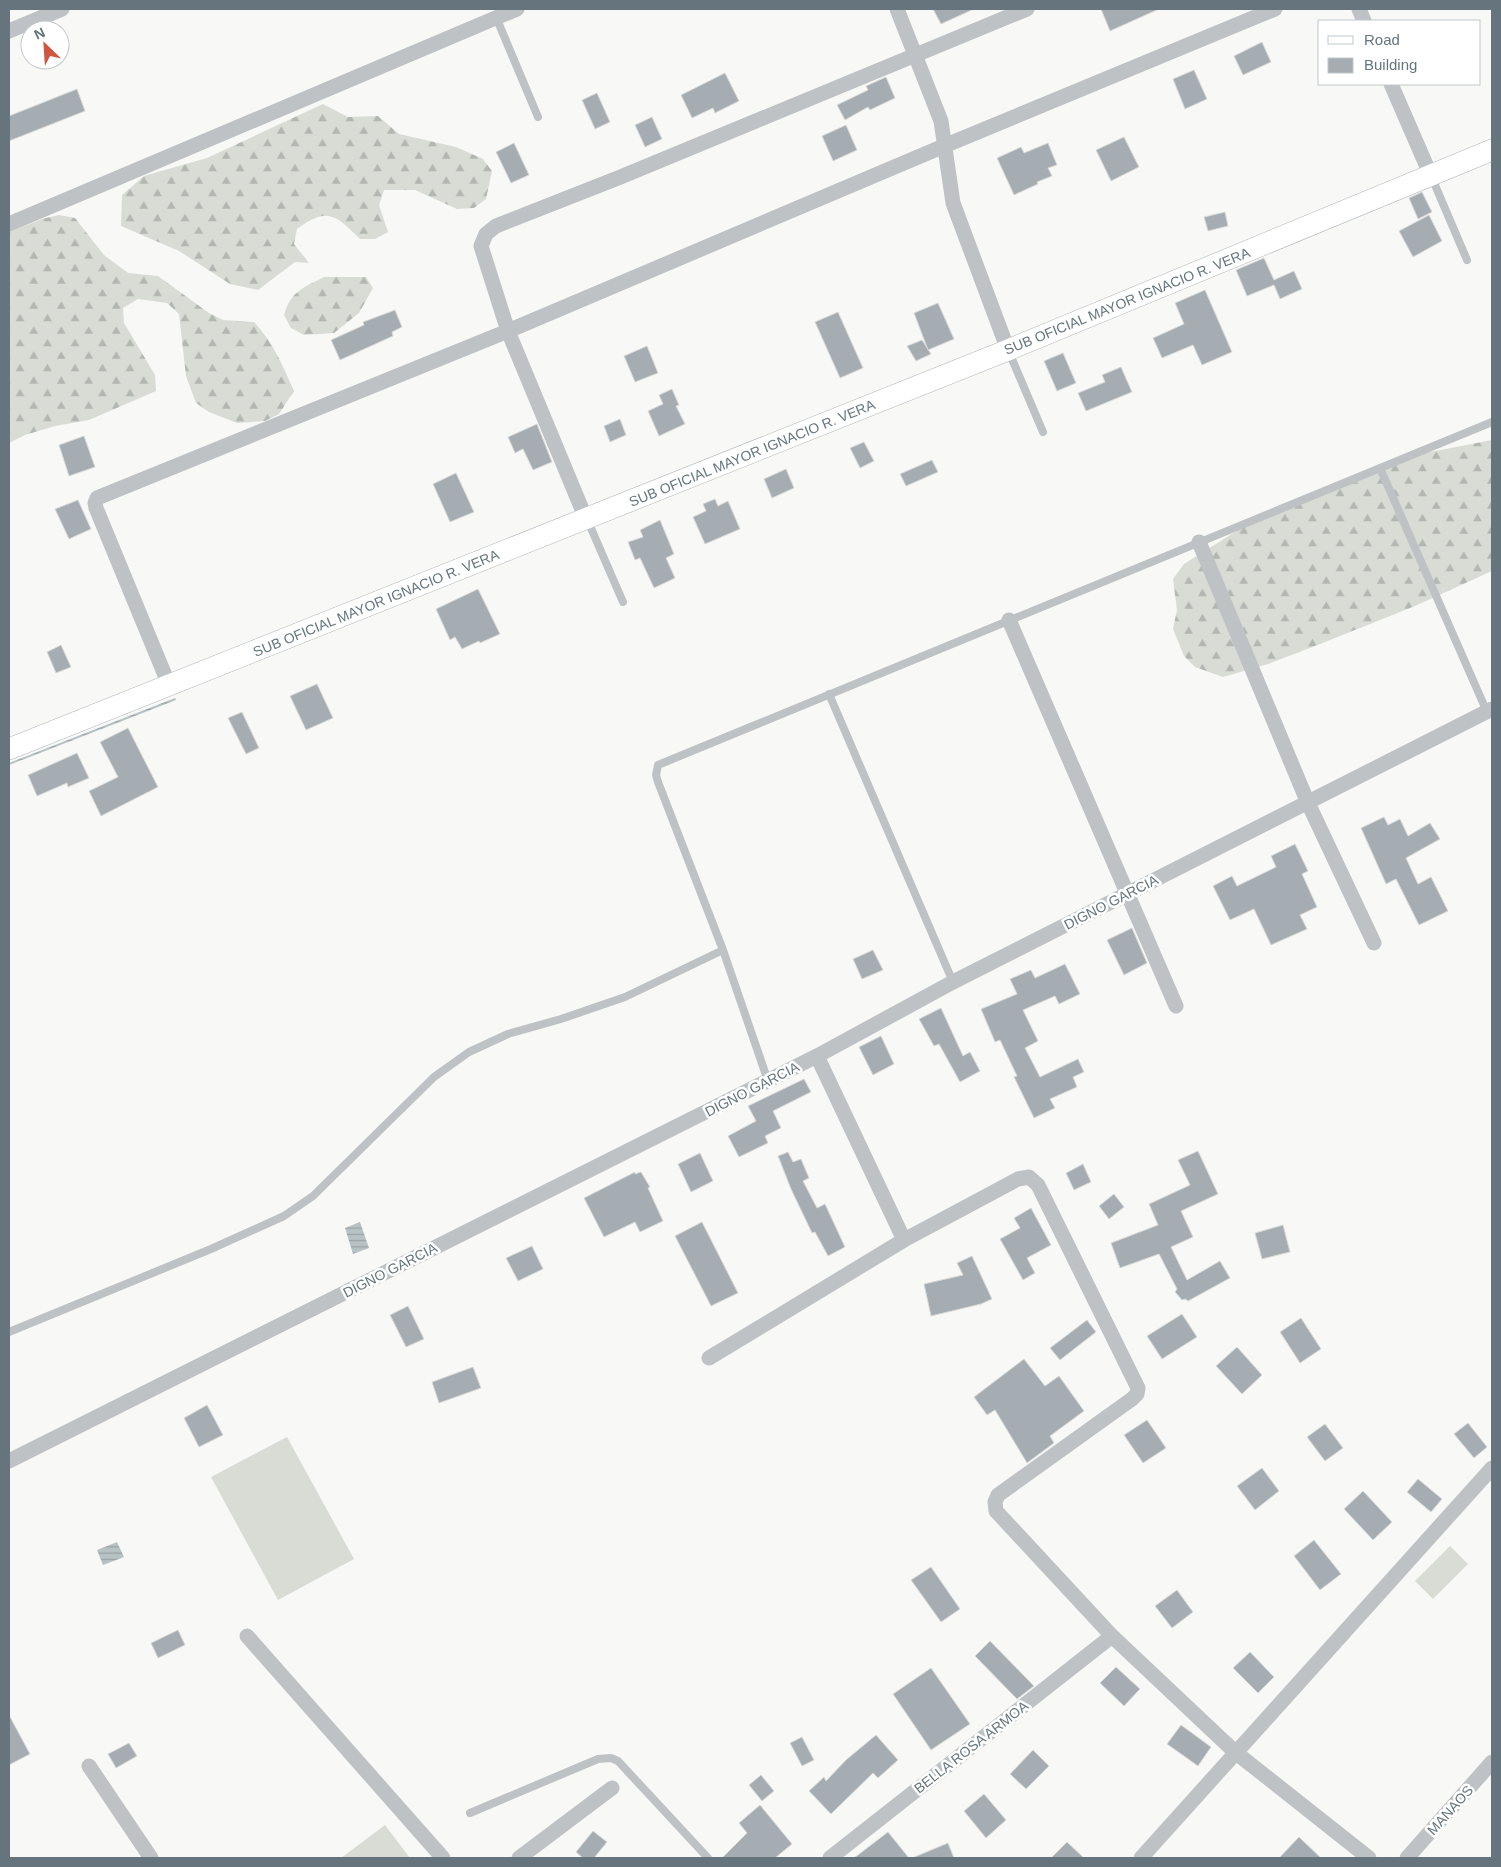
<svg xmlns="http://www.w3.org/2000/svg" width="1501" height="1867" font-family="Arial,sans-serif">
  <style>
    .forest { fill: url(#forest-firs) }
    .pitch { fill: #d8dcd5 }
    .water { fill: url(#water-rules) }
    .building { fill: #a6adb2; stroke: #dadad8 }
    .lines { fill: none; stroke-linecap: round; stroke-linejoin: round }
    .secondary-casing { stroke: #b0b6ba; stroke-width: 22 }
    .lane { stroke: #bec2c5; stroke-width: 8 }
    .street { stroke: #bec2c5; stroke-width: 15 }
    .secondary { stroke: #fff; stroke-width: 21 }
    .labels { text-anchor: middle; dominant-baseline: central; stroke-width: 5; stroke-linejoin: round; paint-order: stroke }
    .street-label { font-size: 14px; fill: #66757d; stroke: #fff }
  </style>
  <defs>
    <pattern id="forest-firs" width="22" height="20" patternUnits="userSpaceOnUse" patternTransform="scale(1.25)"><rect width="22" height="20" fill="#d8dcd5"/><path d="M5 1l3.5 6h-7zM16 11l3.5 6h-7z" fill="#b3b7b2"/></pattern>
    <pattern id="water-rules" width="6" height="5" patternUnits="userSpaceOnUse" patternTransform="scale(1.25)"><rect width="6" height="5" fill="#b7c2c5"/><path d="M0 2.5h6" fill="none" stroke="#99a2a5"/></pattern>
  </defs>
  <rect width="100%" height="100%" fill="#f8f8f6"/>
  <path class="forest" d="M323,104l25,13 30,-1 21,18 57,13 27,12 9,12 -6,28 -12,9 -17,1 -42,-19h-31l-5,15 9,27 -13,7h-15c-24,-24 -32,-33 -63,-10l-3,15 15,19 -14,-1 -37,28 -28,-6 -51,-33 -58,-25 1,-31 22,-19 63,-18z
    M59,215l16,3 29,37 24,18 30,3 51,37 14,7 31,2c19,20 29,44 40,69l-15,23 -14,7 -28,2 -28,-11 -13,-9 -10,-27 -7,-62 -12,-11 -29,-4 -15,9 1,15 31,52 1,16 -67,29 -34,6 -30,9 -16,8v-211l33,-13z
    M324,277h42l7,11 -14,25 -25,20 -30,2 -13,-7 -7,-13c7,-24 19,-27 40,-38z
    M1492,440v131l-77,35 -100,40 -47,18 -45,13 -28,-10 -11,-11 -11,-27 4,-19 -4,-31 11,-15 67,-42 174,-69z"/>
  <path class="pitch" d="M287,1437l67,122 -76,41 -67,-123z
    M1450,1546l18,18 -35,35 -18,-18z
    M385,1825l25,33h-69z"/>
  <path class="water" d="M175,698l1,2 -167,65v-2z
    M360,1222l9,26 -16,6 -8,-26z
    M117,1542l7,15 -21,8 -6,-15z"/>
  <path class="building" d="M933,9h41l-33,15z
    M1101,9h58l-49,22z
    M1262,42l9,20 -28,13 -9,-19z
    M1194,70l13,29 -22,10 -12,-30z
    M725,73l14,28 -24,12 -2,-5 -21,10 -11,-23z
    M886,77l9,21 -25,12 -2,-3 -23,13 -8,-15 31,-15 -2,-4z
    M77,89l8,22 -76,30v-25z
    M597,93l13,29 -15,7 -13,-29z
    M652,117l10,22 -17,8 -10,-22z
    M846,125l11,25 -24,11 -11,-25z
    M1124,137l15,30 -28,14 -15,-31z
    M514,143l15,32 -18,8 -15,-31z
    M1048,143l9,22 -9,3 4,8 -15,6 1,2 -24,11 -17,-37 24,-11 3,6z
    M1422,192l10,20 -14,7 -9,-21z
    M1225,212l3,14 -20,5 -4,-14z
    M1429,215l13,26 -29,16 -14,-26z
    M1264,258l10,22 20,-9 8,18 -22,10 -6,-14 -27,11 -11,-26z
    M1205,290l27,62 -30,13 -9,-20 -31,13 -9,-20 31,-14 -9,-21z
    M938,303l16,36 -26,11 -14,-37z
    M395,310l7,17 -10,5 1,4 -53,24 -9,-20 33,-15 -1,-3z
    M838,312l25,56 -23,10 -25,-56z
    M922,340l9,14 -15,7 -9,-15z
    M647,346l11,27 -23,9 -11,-26z
    M1063,353l13,30 -19,8 -13,-30z
    M1121,367l11,25 -46,19 -8,-18 27,-11 -3,-7z
    M672,389l7,16 -3,1 9,18 -26,12 -11,-25 15,-7 -4,-9z
    M620,419l6,16 -16,7 -6,-16z
    M537,424l15,38 -19,8 -10,-21 -8,4 -7,-16z
    M84,436l11,31 -26,9 -10,-31z
    M864,442l10,19 -14,7 -10,-20z
    M932,460l6,12 -32,14 -6,-12z
    M786,469l8,19 -22,10 -8,-19z
    M456,473l18,39 -24,10 -17,-38z
    M715,499l3,7 10,-5 12,28 -35,15 -12,-27 13,-6 -3,-7z
    M78,500l13,29 -22,10 -14,-30z
    M660,520l14,34 -8,4 9,20 -21,10 -14,-30 -5,2 -7,-18 15,-5 -3,-7z
    M478,589l22,45 -20,9 -1,-2 -17,8 -7,-12 -5,3 -14,-31z
    M61,645l10,22 -15,6 -9,-21z
    M317,684l16,34 -27,12 -16,-34z
    M242,712l17,36 -13,6 -18,-36z
    M128,728l30,59 -57,29 -12,-25 29,-14 -18,-35z
    M77,753l12,25 -21,9 -1,-4 -30,13 -9,-21z
    M1384,817l4,8 12,-6 8,17 22,-13 10,16 -34,19 12,26 13,-7 17,34 -29,14 -23,-46 -10,5 -25,-56z
    M1295,844l13,27 -6,3 15,33 -17,8 7,14 -36,16 -17,-36 -24,11 -17,-34 19,-10 5,10 39,-19 -5,-11z
    M1132,928l15,35 -23,12 -17,-35z
    M873,950l10,20 -21,9 -9,-20z
    M1065,964l15,30 -21,10 -4,-8 -32,14 15,31 -13,7 15,29 38,-18 6,13 -11,5 4,10 -27,12 5,9 -21,10 -20,-41 3,-1 -17,-36 -5,2 -14,-33 36,-15 -7,-15 21,-9 4,8z
    M941,1008l22,48 7,-4 10,19 -20,11 -21,-38 -5,2 -15,-27z
    M881,1036l13,28 -21,11 -14,-28z
    M804,1079l7,13 -38,19 8,17 -16,8 3,7 -29,14 -11,-21 28,-15 -8,-15z
    M1198,1151l20,43 -37,17 12,26 -22,10 16,33 33,-19 10,17 -42,23 -3,-2 -3,1 -7,-8 2,-3 -18,-35 -39,14 -9,-25 47,-18 -9,-21 41,-19 -12,-25z
    M788,1152l5,10 8,-3 8,19 -6,3 14,27 8,-4 20,43 -17,9 -13,-24 -3,1 -21,-44 -13,-33z
    M700,1153l13,28 -22,11 -13,-28z
    M1083,1164l8,18 -17,8 -8,-17z
    M635,1172v2l6,-2 9,15 -2,1 15,33 -23,11 -5,-10 -31,15 -20,-39z
    M1114,1194l10,13 -15,12 -10,-13z
    M1031,1208l20,37 -24,13 8,15 -12,7 -23,-41 20,-11 -6,-10z
    M702,1222l36,71 -27,13 -36,-70z
    M1283,1225l7,27 -28,7 -7,-26z
    M532,1246l11,23 -25,12 -12,-23z
    M972,1256l20,43 -11,5 -50,12 -7,-32 39,-9 -6,-12z
    M408,1306l16,33 -18,8 -16,-32z
    M1182,1314l15,23 -35,22 -15,-23z
    M1301,1318l20,31 -21,14 -20,-31z
    M1087,1320l9,12 -36,28 -10,-12z
    M1237,1347l25,28 -20,19 -26,-28z
    M1024,1359l21,27 14,-10 25,35 -34,25 4,7 -27,20 -32,-53 -8,5 -13,-18z
    M473,1367l8,21 -42,15 -7,-21z
    M207,1405l16,30 -24,12 -15,-29z
    M1147,1420l19,28 -23,15 -19,-28z
    M1468,1423l19,24 -13,11 -20,-24z
    M1325,1424l18,24 -18,13 -18,-24z
    M1262,1468l17,23 -24,19 -18,-24z
    M1418,1479l24,20 -11,13 -24,-20z
    M1363,1491l29,31 -19,18 -29,-31z
    M1314,1540l27,34 -21,16 -26,-34z
    M931,1567l29,42 -19,13 -30,-42z
    M1177,1590l16,22 -21,16 -17,-22z
    M178,1630l7,15 -27,13 -7,-15z
    M990,1641l44,45 -17,13 -42,-43z
    M1250,1652l24,25 -16,16 -25,-25z
    M1116,1667l24,22 -16,17 -24,-23z
    M931,1668l39,56 -39,26 -38,-56z
    M9,1715l21,39 -21,11z
    M1181,1725l30,22 -13,19 -31,-22z
    M876,1735l22,25 -20,18 -5,-5 -42,41 -22,-23 15,-14 2,4 20,-21z
    M802,1737l12,23 -12,6 -12,-23z
    M129,1743l8,13 -21,12 -8,-14z
    M1033,1750l16,16 -23,23 -16,-15z
    M761,1775l13,16 -12,10 -13,-16z
    M984,1794l22,26 -20,18 -22,-27z
    M760,1805l32,39 -17,14h-53l25,-25 -8,-10z
    M593,1831l14,11 -13,16h-11l-7,-6z
    M888,1832l21,26h-55z
    M1299,1837l22,21h-42z
    M1067,1842l17,16h-33z
    M948,1843l6,15h-42z"/>
  <g class="lines">
    <defs>
      <path id="secondary" d="M9,749l999,-399 484,-200"/>
    </defs>
    <use href="#secondary" class="secondary-casing"/>
    <path class="lane" d="M496,17l42,100
      M1432,178l35,82
      M1009,352l34,80
      M1380,468l107,244
      M587,519l36,83
      M829,694l124,288
      M768,1081l-45,-131 -65,-168 -2,-7 2,-10 834,-343
      M9,1332l202,-83 73,-33 29,-20 121,-119 35,-25 39,-18 53,-15 64,-22 98,-47
      M470,1813l128,-54 13,-1 7,3 90,97"/>
    <path class="street" d="M897,9l44,112 12,82 55,147
      M1359,9l5,12
      M9,31l53,-22
      M1391,84l40,92
      M9,224l508,-215
      M586,519l-78,-188 -27,-85 5,-12 10,-8 122,-48 409,-169
      M1199,542l109,261 66,140
      M1009,620l167,386
      M169,685l-73,-177 -1,-5 2,-5 411,-167 436,-185 331,-137
      M817,1056l87,184
      M709,1358l195,-118 114,-61 11,-2 9,8 100,203 -1,6 -5,5 -134,96 -3,7 1,9 116,125 123,116 134,106
      M9,1461l808,-405 136,-74 539,-273
      M247,1636l196,222
      M89,1766l62,92
      M519,1858l93,-70
      M830,1858l282,-222
      M1141,1858l351,-390
      M1407,1858l85,-96"/>
    <use href="#secondary" class="secondary"/>
  </g>
  <g class="labels">
    <g class="street-label">
      <text transform="translate(1127 301) rotate(-22)">SUB OFICIAL MAYOR IGNACIO R. VERA</text>
      <text transform="translate(752 453) rotate(-22)">SUB OFICIAL MAYOR IGNACIO R. VERA</text>
      <text transform="translate(376 603) rotate(-22)">SUB OFICIAL MAYOR IGNACIO R. VERA</text>
      <text transform="translate(1111 902) rotate(-27)">DIGNO GARCIA</text>
      <text transform="translate(752 1089) rotate(-27)">DIGNO GARCIA</text>
      <text transform="translate(390 1270) rotate(-27)">DIGNO GARCIA</text>
      <text transform="translate(971 1747) rotate(-38)">BELLA ROSA ARMOA</text>
      <text transform="translate(1450 1810) rotate(-48)">MANAOS</text>
    </g>
  </g>
  <rect width="1501" height="1867" fill="none" stroke="#66757d" stroke-width="20"/>
  <rect x="1318" y="20" width="162" height="65" fill="#ffffff" stroke="#c2c8cb"/>
  <rect x="1328" y="36" width="25" height="8" fill="#ffffff" stroke="#c2c8cb"/>
  <text x="1364" y="45" font-size="15" fill="#66757d">Road</text>
  <rect x="1328" y="58" width="25" height="15" fill="#a6adb2" stroke="#c2c8cb"/>
  <text x="1364" y="70" font-size="15" fill="#66757d">Building</text>
  <g transform="translate(45 45) rotate(335)"><circle r="24" fill="#ffffff" stroke="#c2c8cb"/>
  <path d="M0-4L9 19L0 12L-9 19Z" fill="#ce5640"/>
  <text y="-8" font-size="14" font-weight="bold" text-anchor="middle" fill="#66757d">N</text>
  </g>
</svg>
